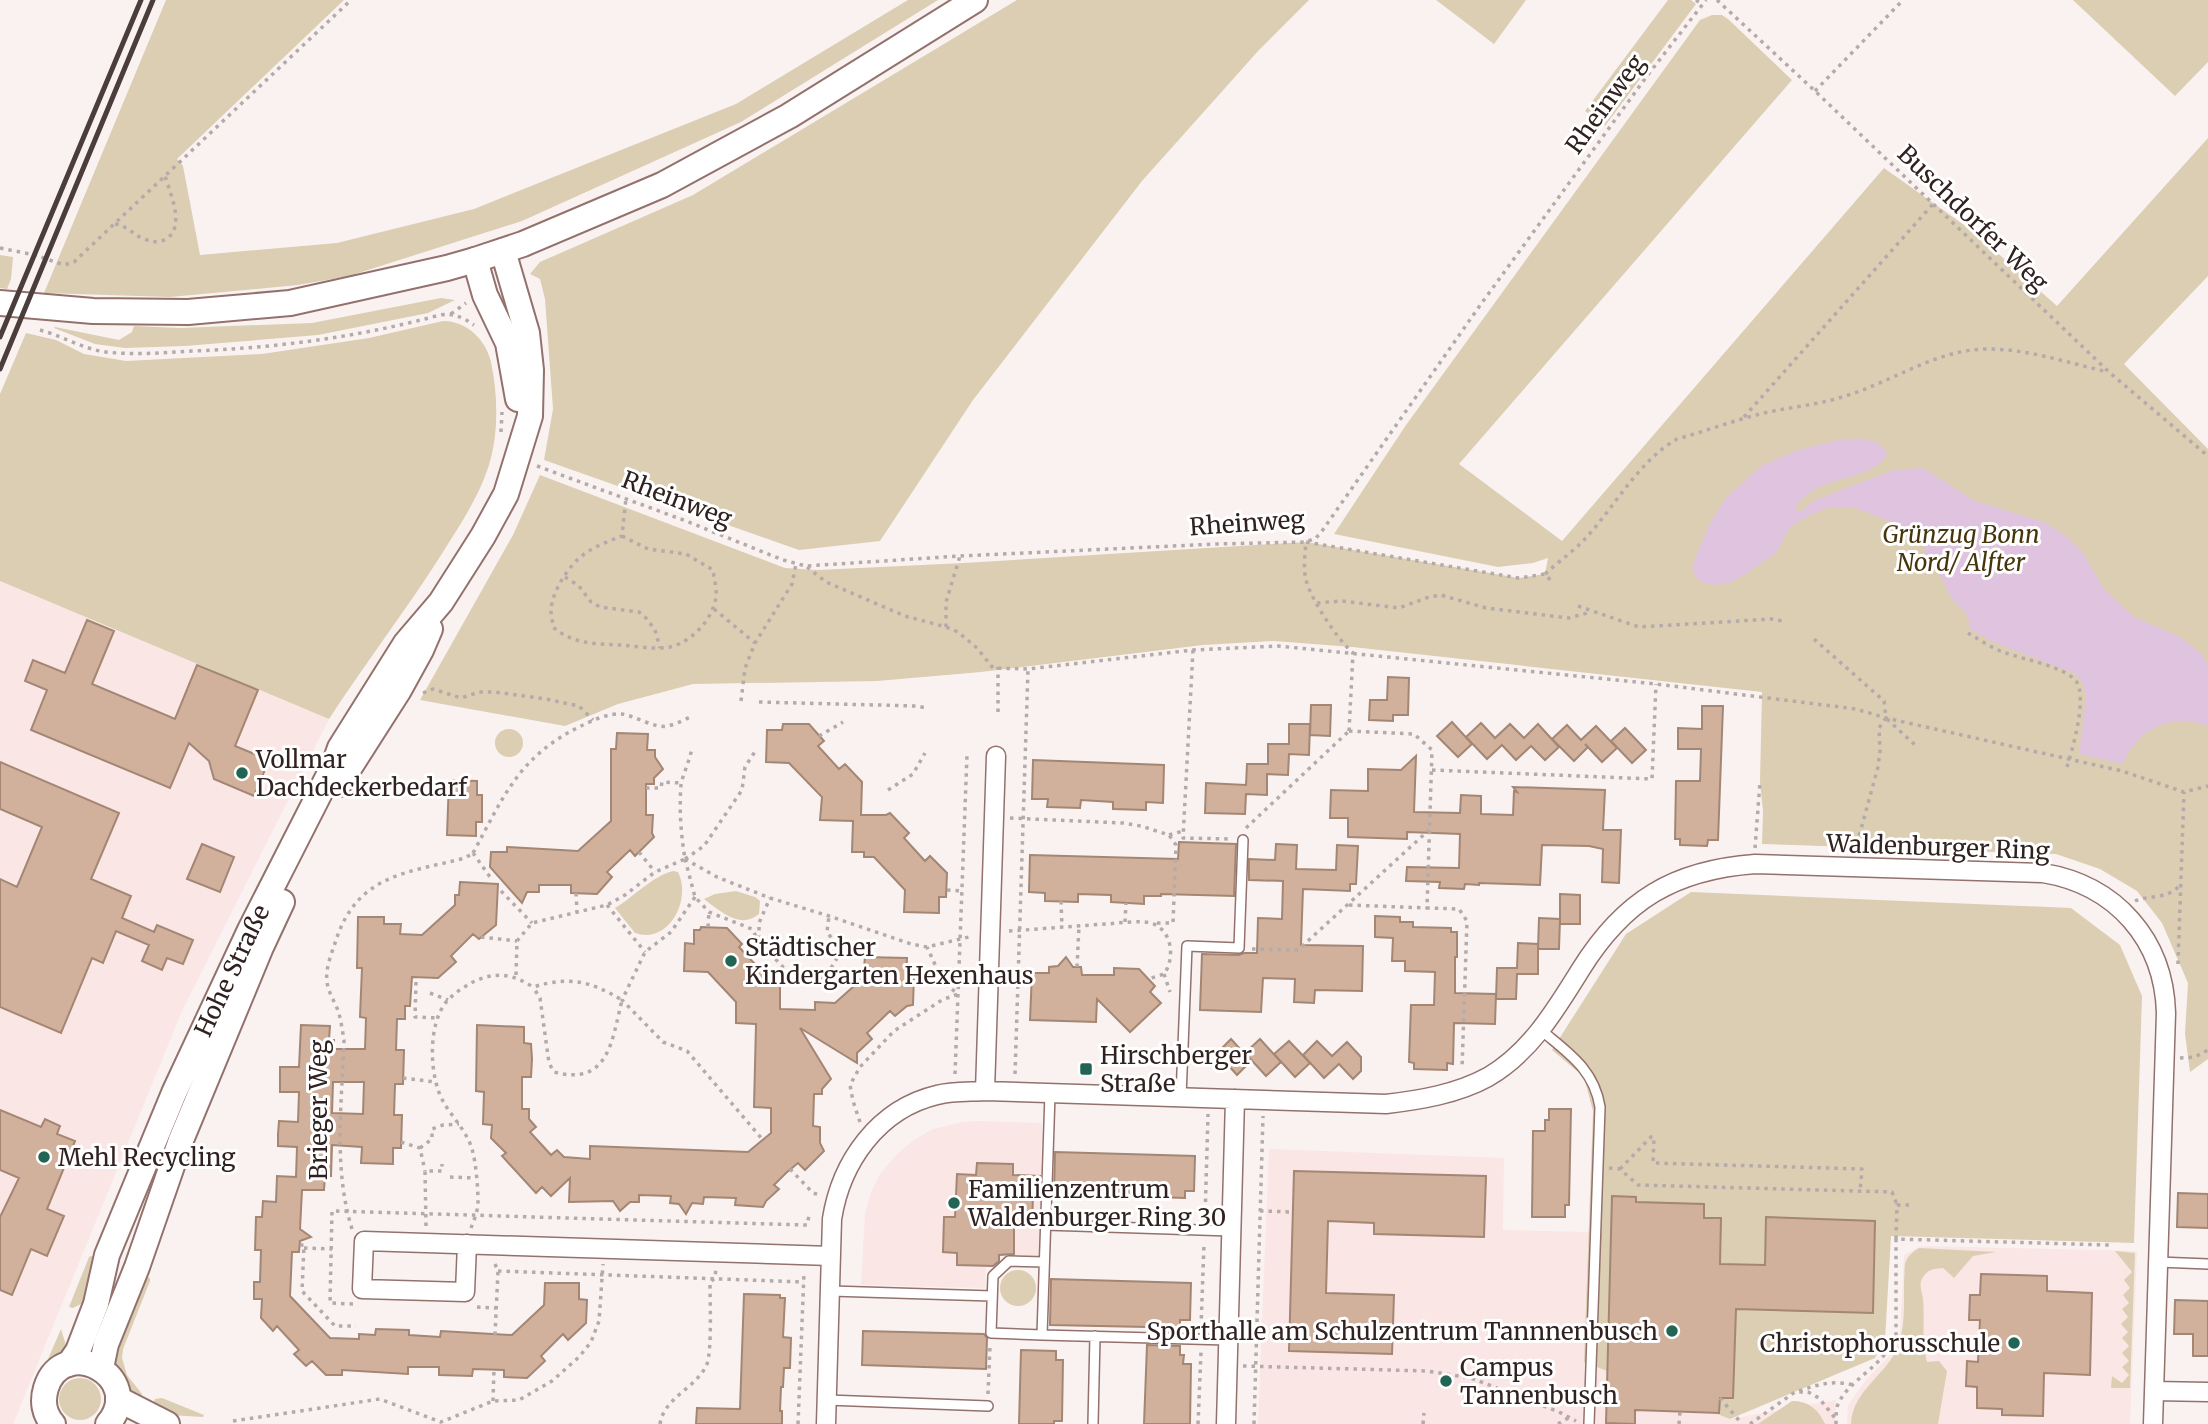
<svg xmlns="http://www.w3.org/2000/svg" width="2208" height="1424" font-family="Merriweather,serif">
  <style>
    .built { fill: #fae6e4 }
    .green { fill: #dbceb3 }
    .water { fill: #e0c4df }
    .building { fill: #d1b19c; stroke: #a38673; stroke-width: 2; fill-rule: evenodd }
    .lines { fill: none; stroke-linecap: round; stroke-linejoin: round }
    .lane-casing { stroke: #93716d; stroke-width: 12 }
    .street-casing { stroke: #93716d; stroke-width: 21 }
    .secondary-casing { stroke: #93716d; stroke-width: 28 }
    .path { stroke: #b4aaa9; stroke-width: 3.5; stroke-dasharray: 3.5 5; stroke-linecap: butt }
    .lane { stroke: #fff; stroke-width: 9 }
    .street { stroke: #fff; stroke-width: 18 }
    .secondary { stroke: #fff; stroke-width: 24 }
    .rail { stroke: #4a3d3b; stroke-width: 5 }
    .poi-dot { fill: #236554; stroke: #fff; stroke-width: 2.5 }
    .labels { text-anchor: middle; dominant-baseline: central; stroke-width: 6; stroke-linejoin: round; paint-order: stroke }
    .street-label { font-size: 24px; fill: #302220; stroke: #fff }
    .park-label { font-size: 24px; font-style: italic; fill: #46340a; stroke: #fff }
    .poi-label { font-size: 24px; fill: #302220; stroke: #fff; text-anchor: start }
  </style>
  <rect width="100%" height="100%" fill="#faf2f1"/>
  <path class="built" d="M0,581l329,138 -147,292 -169,413h-13z
    M979,1121l63,2 -3,133 -39,-1 -1,11h-13l-1,22 -124,-3 4,-71 6,-22 9,-18 16,-19 18,-15 19,-11 30,-7z
    M1269,1149l235,9 -1,72 86,2 -4,130 145,57 106,-19 -1,24h-577z
    M1921,1246l216,5 -7,173h-283l1,-19 19,-26 26,-27 7,-18 4,-79z"/>
  <path class="green" d="M166,0h178l-167,159 6,7 17,89 137,-12 137,-34 262,-105 172,-104h30l-197,122 -219,99 -173,55 -51,9 -128,12 -126,-4z
    M1017,0h292l-50,50 -117,131 -169,219 -93,141 -81,9 -255,-90 9,-51 -8,-110 -5,-20 -10,-5 10,-12 153,-67z
    M1436,0h90l-32,44z
    M1668,0h23l5,4 -91,122 -20,-15z
    M2073,0h135v62l-33,34z
    M1712,15h10l6,4 64,61 -333,384 103,77 322,-373 90,64 83,74 151,-168v138l-84,88 84,85v610l-18,13 -5,-38 3,-51 -26,-60 -25,-32 -37,-22 -44,-15 -294,-10 1,-33 -3,-29 2,-90 -410,-45 -78,-6 -71,4 -222,27 -104,9 -184,3 -75,20 -53,22 -145,-26 93,-165 27,-60 245,93 33,2 146,-7 342,-21 213,36 26,-4 3,-16 -15,5 -35,4 -164,-33 72,-109 294,-405z
    M0,255l13,2 -2,22 -4,10 -7,-1z
    M441,298l14,2 -27,13 -110,22 -133,11 -60,2 -30,-4 -41,-16 1,-1 64,13 13,-8 2,-6 46,2 132,-5z
    M443,321c24,0 43,19 48,41 7,33 8,73 -3,106 -10,30 -28,57 -45,84 -36,57 -77,110 -114,167l-329,-138v-187l26,-61 30,7 28,14 42,7 136,-7 107,-16z
    M495 743a14 14 0 1 1 28 0a14 14 0 1 1-28 0Z
    M673,871l5,1c14,27 -9,73 -43,61l-20,-25c20,-12 36,-31 58,-37z
    M736,891l19,6 5,4 -1,13c-19,16 -39,-3 -55,-15l11,-5z
    M1691,892l380,16 49,37 22,51 -8,247 -243,-7 -6,104 -10,18 -145,61 -146,-57 9,-251 -9,-34 -32,-27 74,-116z
    M1919,1248l77,4 -23,4 -19,22 -11,-10c-9,1 -15,1 -20,9 -5,8 -1,13 0,22 2,23 -2,39 4,63l12,-1 8,10 -9,53h-87c1,-35 40,-51 49,-83 5,-20 4,-41 4,-61 1,-5 0,-12 1,-16 2,-8 8,-12 14,-16z
    M2115,1251l20,2 -5,135h-19l1,-12 10,7 7,-8 -7,-8 7,-6 -7,-8 7,-7 -7,-8 6,-6 -7,-8 7,-7 -6,-8 7,-6 -6,-8 7,-7 -6,-8 8,-8z
    M91,1256l7,2 -11,43 -14,7 -4,-1 20,-50z
    M1000 1288a18 18 0 1 1 36 0a18 18 0 1 1-36 0Z
    M141,1275l9,3v3l-27,68 -1,9 5,17 15,19 -3,11 -5,-3 -19,-33 -3,-10z
    M61,1329l7,23 -14,10 -6,-3z
    M59 1399a21 21 0 1 1 42 0a21 21 0 1 1-42 0Z
    M162,1398l42,17 -1,2 -34,-2 -19,-5 5,-11z
    M1792,1401c17,0 26,8 33,23h-67z"/>
  <path class="water" d="M1843,439c20,0 32,-3 45,14 -18,32 -73,19 -92,55l2,3h3l14,-11 79,-30 29,-2 52,33 69,21 22,14 16,16 22,37 30,28 46,20 22,17 6,13v59c-36,-14 -71,3 -85,38l-44,-10 7,-57 -4,-15 -8,-9 -81,-31 -23,-13c0,-21 -12,-19 -19,-32 -8,-13 -8,-25 -23,-31l-3,-8v-8l-9,-17 -18,-9 -43,-16 -26,-1 -21,9 -18,11 -14,26 -32,22 -15,8 -14,2 -14,-3 -6,-6 -3,-8 3,-9 15,-36 16,-25 35,-32 37,-16z"/>
  <path class="building" d="M87,620l27,11 -22,53 83,35 22,-54 61,25 -23,56 34,14 -15,36 -40,-17 -5,-18 -20,-18 -19,45 -139,-58 16,-40 -22,-9 8,-21 32,13z
    M1388,677l21,1 -1,37h-15v6l-24,-1 1,-20h17z
    M1311,705h20l-1,31 -20,-1z
    M1702,706h21l-5,134h-10l-1,6 -27,-1v-6h-5l1,-58h24l1,-32h-23v-21l24,1z
    M1452,722l20,22 -14,13 -21,-21z
    M1481,723l14,15 15,-14 14,14 14,-14 21,23 -14,13 -14,-14 -15,14 -14,-15 -15,14 -21,-22z
    M783,724h26l15,17 -6,5 21,23 6,-5 17,18 -1,33h25l4,-2 19,20 -5,5 21,23 5,-5 17,17 -1,24h-7v16l-35,-1 1,-22 -31,-33h-10v-5h-12l1,-31 -33,-1 2,-23 -33,-34 -23,-1 1,-32h15z
    M1289,724h21l-1,31 -20,-1 -1,21 -21,-1v21l-21,-1 -1,20 -40,-1 1,-30 40,2 1,-21h21v-20h21z
    M1567,725l14,15 15,-14 21,22 -15,14 -17,-18 3,3 -14,14 -22,-22z
    M1625,728l21,22 -14,13 -21,-22z
    M617,733l31,1 -1,16h8v7l8,12 -9,9v6h-8v31h7l-1,18 2,4 -19,19 -5,-6 -23,22 5,5 -15,17 -26,-1v-8h-32v7h-12l-5,11 -32,-36 1,-15h16v-5l71,4 33,-30v-72h5z
    M1416,756l-2,56 46,1 1,-18 20,1v18l32,1 1,-24 3,1 -4,-5 92,3 -2,40h18l-2,53 -17,-1 1,-33 -14,-3 -47,-1 -2,40 -61,-2v2l-14,-1 -1,5 -25,-1 1,-6 -34,-1 1,-14 52,1 1,-34 -53,-2v7l-59,-2v-19h-18l1,-28 37,1v-22l33,1z
    M1033,760l131,5 -1,38 -17,-1v8l-33,-1v-7l-32,-2 -1,8 -33,-1 1,-8h-16z
    M0,762l119,51 -28,66 40,17 -9,22 32,14 3,-7 36,15 -10,24 -16,-6 -5,12 -20,-9 7,-16 -33,-14 -13,32 -11,-5 -31,75 -61,-26v-128l17,8 25,-60 -42,-18z
    M449,780l28,1v14h5v27h-6v14l-29,-1z
    M1179,842l57,2 -2,52 -73,-2v2h-17v8l-33,-2v-7l-33,-1v8l-33,-1v-8l-16,-1 1,-37 148,4z
    M202,844l32,13 -14,35 -33,-13z
    M1276,844l21,1 -1,24 40,1 1,-25 21,1 -2,38h-6v7l-47,-2 -2,56 62,1 -1,45 -47,-1 -1,13 -20,-1 1,-23 -32,-1 -2,34 -61,-2 2,-56 37,1 5,-2h13l1,-35 24,1 1,-38 -34,-1v-21l26,1z
    M460,882l38,2 -2,41 -17,14 -6,-5 -22,22 5,6 -18,16 -26,-1 -2,29h-5v13h-8l-1,31h8l-1,34h-8l-1,31h8l-1,33h-8v16l-32,-1 1,-16 -30,-2 -1,31h-6l-1,14h-22l-2,39 11,8 -11,4 -1,11h-7l-2,44 40,42 29,1v-5l16,1 1,-6 33,1v5l31,2 1,-6 71,4 32,-30 1,-22h34v16l8,1 -1,23 -18,17 -5,-6 -22,22 4,5 -18,17 -23,-1v-7l-31,-1 -1,7 -33,-1v-8h-31v7l-66,-4v5h-16l-14,-14 -6,5 -12,-12 5,-4 -22,-24 -4,5 -12,-13 1,-19h-8v-17h6l1,-32h-6l1,-33h6l1,-16 13,1 1,-26 19,1 1,-30 -19,-1v-12l1,-13 19,1 1,-30h-19v-25h19l2,-42 29,1 -1,14h5v9h31l1,-31 -6,-1 2,-49h-5l1,-51h26v7h17l-1,10 22,1 33,-30v-10h4zM333,1082h31l-1,32 -31,-1z
    M1560,894l20,1v29h-20z
    M1375,916l25,1v5h13v5l38,1v4h6v25h-2v36l41,1 -1,30 -41,-1 -1,41 -6,-1v7l-33,-1v-6l-5,-1 2,-57h23l1,-33 -30,-1v-10h-13l1,-23 -18,-1z
    M1539,918l21,1 -1,30h-21z
    M701,927l26,1 15,16 -3,3 11,12 11,11 3,-2 14,14 2,4v23l35,1v-8l20,1 28,-25 2,-21 42,1 -1,16 8,1 -1,30 -6,1 -12,10 -5,-5 -23,22 5,6 -15,14v10l-57,-35 31,51 -9,10v5h-8l-1,32 7,1v16l4,8 -19,19 -7,-7 -12,10 -12,12 5,4 -13,12 -3,6 -28,-2 1,-7 -32,-1 -1,7 -11,-1 -6,11 -7,-10 -9,-1 1,-7 -32,-1v7h-9l-10,9 -7,-10 -44,1 1,-24 -19,18 -9,-9 -6,6 -34,-37 4,-3 -15,-15 1,-13 -9,-1 1,-32 -8,-1 1,-66 47,2v16l7,1 1,15 -1,18h-9v32h7v10l7,8 -6,5 21,23 6,-5 7,7 26,2v-13l158,6 23,-19v-25l-17,-1 2,-83 -20,-1v-21l-28,-30 -24,-1 1,-28 9,1v-14h6z
    M1518,943l20,1v30h-21l-1,25h-20l1,-31h20z
    M1066,957l7,10h8l1,8h32v-7l25,1 16,17 -5,6 11,11 -31,29 -33,-33 -1,23 -66,-2 2,-47h17v-6l9,-1z
    M1231,1039l20,22 -14,14 -20,-22z
    M1260,1039l21,23 -15,14 -21,-23z
    M1289,1041l21,22 -15,14 -21,-23z
    M1317,1041l15,15 15,-14 14,15v14l-8,8 -14,-15 -15,14 -21,-23z
    M1549,1109h22l-2,96h-4v12h-33l1,-86h12v-11h4z
    M0,1110l41,17 4,-8 15,7 -3,8 18,7 -28,68 17,7 -17,40 -16,-7 -19,46 -12,-5v-73l19,-39 -19,-8z
    M1055,1152l140,4 -1,35h-9v7l-131,-4z
    M977,1163l36,1v11l27,1v18h-7l-1,33 -18,-1v28l-15,1v6l-6,5 -36,-1v-12l-14,-1 1,-35h11l2,-43 19,1z
    M1294,1171l192,5 -2,61 -110,-3v-11l-46,-2 -2,72 68,2 -2,59 -103,-3z
    M2178,1193l30,1v34l-31,-1z
    M1612,1196l24,1v5l68,2v14h17l-1,46 45,1 1,-48 109,4 -2,92 -137,-4 -3,89h-13l-1,15 -84,-3v14l-29,-1z
    M1981,1274l66,2v15l45,2 -2,82 -46,-2 -1,43 -41,-1v-6l-25,-1v-21l-11,-1 1,-25 11,1 2,-42h-11l1,-25h10z
    M1051,1279l140,4 -1,37h-10v12l-32,-1v-4l-98,-2z
    M744,1294l36,1v3h5l-2,39 8,1 -1,30h-6l-1,19h-2l-1,24h2v13h-86l1,-16 43,1z
    M2175,1300l33,1v55h-15v-22h-19z
    M863,1331l121,3 3,4 -1,31 -124,-4z
    M1147,1345l33,1v9h4l-1,9h8l-1,60h-46z
    M1021,1350l35,1v9h7l-1,61h-8v3h-35z"/>
  <g class="lines">
    <defs>
      <path id="lane" d="M1541,1030c27,23 53,39 59,77l-11,317
        M1050,1094l-8,241 186,5
        M1181,1097l6,-151 52,2 4,-108
        M1045,1225l186,6
        M2158,1262l50,2
        M831,1291l161,5
        M1042,1335l-51,-2 2,-57 16,-15 35,1
        M827,1400l161,6
        M1093,1424l2,-88"/>
      <path id="street" d="M985,1091l11,-335
        M467,1244l-2,48 -103,-3 2,-48 467,15
        M2154,1391l54,1
        M826,1424l6,-205c9,-57 46,-110 105,-124 15,-4 32,-3 48,-4l401,13c34,-4 71,-10 102,-27 43,-25 68,-68 93,-108 43,-69 93,-99 174,-105l288,9c73,12 121,67 123,140l-13,411
        M1226,1424l9,-325"/>
      <g id="secondary">
        <path d="M475,260l10,35 23,48 10,56"/>
        <path d="M0,303l93,8 95,1 102,-9 157,-35 28,-8 48,-16 139,-59 127,-69 186,-116"/>
        <path d="M339,784l60,-94 22,-40 9,-21"/>
        <path id="s1" d="M69,1364l9,-13 18,-47 11,-49 67,-162 76,-163 84,-165 6,-17 66,-105 35,-41 42,-66 23,-42 24,-78 1,-46 -4,-37 -24,-82"/>
        <path d="M101,1368l5,-24 31,-77 44,-127 80,-193 21,-45"/>
        <path d="M118,1399l49,25"/>
        <path d="M53,1424c-9,-10 -11,-23 -7,-36 17,-55 101,-11 62,36"/>
      </g>
    </defs>
    <use href="#lane" class="lane-casing"/>
    <use href="#street" class="street-casing"/>
    <use href="#secondary" class="secondary-casing"/>
    <path class="path" d="M1696,0l6,5
      M1717,0l98,91 295,282 98,83
      M1815,91l88,-91
      M115,224c13,2 18,11 29,15 8,3 15,4 22,0 20,-12 4,-46 -1,-63
      M0,248l35,7 29,10 10,-3 277,-262
      M451,314l15,-11
      M40,330c22,6 43,19 66,22 28,3 57,1 86,-1 84,-3 167,-14 248,-36 14,-2 22,2 34,10
      M1744,417l189,-213
      M501,432l1,-20
      M537,466l149,55 97,39 23,6 154,-10 256,-12 90,-2 10,-4 6,-7 159,-227 166,-228 59,-76
      M622,536l26,13 38,5 27,16c1,9 4,19 3,27 -3,22 -24,45 -46,50 -16,3 -34,-1 -50,-2 -24,-1 -48,-1 -67,-18 0,-5 -2,-11 -2,-16 0,-18 18,-46 32,-56 12,-9 26,-14 39,-19l4,-38
      M807,567l19,15 79,34 41,11 12,5 19,16 16,20 35,1 165,-19 85,-4 378,38 200,25 30,9 236,53 62,21 24,-6
      M1545,574c12,-11 26,-21 37,-32 32,-33 55,-80 95,-103 29,-8 58,-19 87,-26 26,-6 53,-8 78,-16 49,-14 94,-48 146,-48 41,0 80,14 120,23
      M565,577l14,9 12,16 9,5 39,5 8,7 8,11 5,18
      M1317,603l25,-2 57,7 30,-11 12,-2 45,13 83,10 22,-6
      M1578,606l61,21 132,-8 12,2
      M714,609l41,34
      M946,627v-25l14,-46
      M1968,633c12,7 25,16 38,20 19,7 57,13 70,28 12,15 -4,71 -10,89
      M1814,639l70,62 2,17 -7,10 1,23 -2,16 -23,84
      M1193,650l-10,188 48,1
      M423,693l10,-4 28,9 18,-6h16l51,7 33,7 14,14
      M741,701l4,-33 10,-25 37,-59 4,-20
      M759,702l157,4 11,2
      M998,712v-45
      M1887,719l28,26
      M1349,731l65,3 18,16 -5,158 32,1 8,12 -5,148
      M1349,731l4,-78c-15,-13 -42,-53 -47,-73 -3,-12 -1,-26 0,-38l213,36 26,-4 8,9
      M819,736l24,-14
      M1432,770l220,9 4,-95
      M646,788h15l1,-6 19,1
      M888,790l25,-16 12,-21
      M1010,818l113,5 18,3 28,9 7,10 -3,78h-21
      M1246,828l103,-97
      M1169,835l14,-4
      M1755,848l5,-66
      M639,852l16,20
      M473,853c31,-57 46,-97 108,-127 12,-6 28,-13 41,-12 14,2 33,15 46,12 9,-2 17,-7 25,-10
      M473,853l17,24
      M685,859l32,18 53,21 59,18 82,28 16,3 46,-11
      M685,859l10,38 14,15 43,17 7,13 24,25 11,9 9,4h14l8,-4 6,-8 5,-8 2,-10 -5,-10 -6,-8 2,-16
      M685,859l19,-13 38,-56 3,-23 11,-17
      M947,890l15,1
      M501,891l31,32
      M576,893l1,19
      M695,897l-24,35 -26,20 -23,48 41,42 24,9 76,89
      M1061,901l1,26
      M2135,901c14,-6 33,-2 44,-15
      M607,905l38,47
      M1349,905l78,3
      M1125,922l1,-19
      M708,927l1,-15
      M1009,931c32,-2 65,-5 98,-7 12,-1 34,-4 44,-1 22,7 24,36 13,51l-16,5
      M481,937l36,4
      M759,939v-16l11,-25
      M1252,949l46,1 131,-120
      M2178,964l6,-172
      M1077,967l2,-41
      M1164,974l6,18
      M516,975l1,-34 15,-18 75,-18 18,-10 30,-23 30,-13c-4,-24 -6,-49 -4,-74 2,-12 9,-24 11,-38
      M771,981l12,-14
      M416,982l-1,35 23,1
      M430,993l18,7
      M2180,1058l15,-1 13,-7
      M955,1074l12,-319
      M1015,1074l13,-405
      M403,1078l32,4
      M860,1122l-7,-21 -3,-16 10,-18 34,-36 48,-31 16,-6 -15,-12 -16,-35
      M401,1142l19,6 5,23
      M420,1148l12,-9v-10l11,-4 16,-1
      M1609,1168l11,1 18,16 254,7 5,13
      M790,1169l23,24 7,2
      M1620,1169l31,-32h3l-1,26 209,6 -2,22
      M450,1177l25,1
      M1260,1211l33,1
      M1205,1219l3,-105
      M426,1226l-1,-55h17v-7
      M471,1228c3,-8 7,-17 7,-26 0,-14 -2,-40 -6,-53 -5,-17 -19,-31 -28,-46 -15,-25 -17,-79 3,-102 7,-8 17,-14 26,-19 23,-11 40,-8 60,5 37,-11 57,-6 89,13 -10,40 -13,87 -68,72l-5,-9 -9,-65 -7,-11
      M352,1229c-19,-61 -10,-126 -8,-189 -2,-11 -3,-22 -7,-32 -4,-9 -9,-17 -10,-26 -2,-14 5,-29 9,-42 22,-66 71,-67 129,-82l8,-5
      M1896,1239l1,-34h16
      M300,1245h4l-2,46 33,35h21
      M304,1248l28,1
      M495,1264l3,7 -3,64
      M498,1271l306,11
      M353,1304l-23,-1 2,-92 475,14 2,-9
      M477,1307l19,1
      M1201,1327l3,-83
      M1243,1366l184,5 44,7 88,34 17,9
      M1799,1391c20,-7 34,-11 55,-6
      M988,1394l2,-48
      M1720,1398l22,26
      M493,1401l1,-32
      M233,1421l147,-22 61,23 52,-21 26,-1 33,-19 27,-24 12,-15 8,-21 4,-57
      M660,1424c4,-27 37,-36 47,-60 5,-14 3,-64 3,-82l5,-4 1,-10
      M798,1424l6,-151
      M1198,1424l3,-72
      M1254,1424l9,-308
      M1423,1424l1,-11
      M1558,1424l10,-6
      M1679,1424l1,-13
      M1750,1424l45,-32h13l11,6 16,20
      M1836,1424c0,-5 0,-11 1,-17 9,-27 48,-40 59,-72v-96l213,6"/>
    <use href="#lane" class="lane"/>
    <use href="#street" class="street"/>
    <use href="#secondary" class="secondary"/>
    <path class="rail" d="M0,337l141,-337
      M0,369l153,-369"/>
  </g>
  <g class="poi-dot">
    <circle cx="242" cy="773" r="7"/>
    <circle cx="731" cy="961" r="7"/>
    <rect x="1079" y="1062" width="14" height="14" rx="3.5"/>
    <circle cx="44" cy="1157" r="7"/>
    <circle cx="954" cy="1203" r="7"/>
    <circle cx="1672" cy="1331" r="7"/>
    <circle cx="2014" cy="1343" r="7"/>
    <circle cx="1446" cy="1381" r="7"/>
  </g>
  <g class="labels">
    <g class="street-label">
      <text transform="translate(1605 104) rotate(-54)">Rheinweg</text>
      <text transform="translate(1973 218) rotate(44)">Buschdorfer Weg</text>
      <text transform="translate(677 499) rotate(21)">Rheinweg</text>
      <text transform="translate(1247 523) rotate(-4)">Rheinweg</text>
      <text transform="translate(1938 847) rotate(2)">Waldenburger Ring</text>
      <text stroke="none"><textPath href="#s1" startOffset="427">Hohe Straße</textPath></text>
      <text transform="translate(318 1110) rotate(-90)">Brieger Weg</text>
    </g>
    <g class="park-label">
      <text x="1961" y="534">Grünzug Bonn<tspan x="1961" dy="28">Nord/ Alfter</tspan></text>
    </g>
    <g class="poi-label">
      <text x="256" y="759">Vollmar<tspan x="256" dy="28">Dachdeckerbedarf</tspan></text>
      <text x="745" y="947">Städtischer<tspan x="745" dy="28">Kindergarten Hexenhaus</tspan></text>
      <text x="1100" y="1055">Hirschberger<tspan x="1100" dy="28">Straße</tspan></text>
      <text x="58" y="1157">Mehl Recycling</text>
      <text x="968" y="1189">Familienzentrum<tspan x="968" dy="28">Waldenburger Ring 30</tspan></text>
      <text x="1658" y="1331" text-anchor="end">Sporthalle am Schulzentrum Tannnenbusch</text>
      <text x="2000" y="1343" text-anchor="end">Christophorusschule</text>
      <text x="1460" y="1367">Campus<tspan x="1460" dy="28">Tannenbusch</tspan></text>
    </g>
  </g>
</svg>
